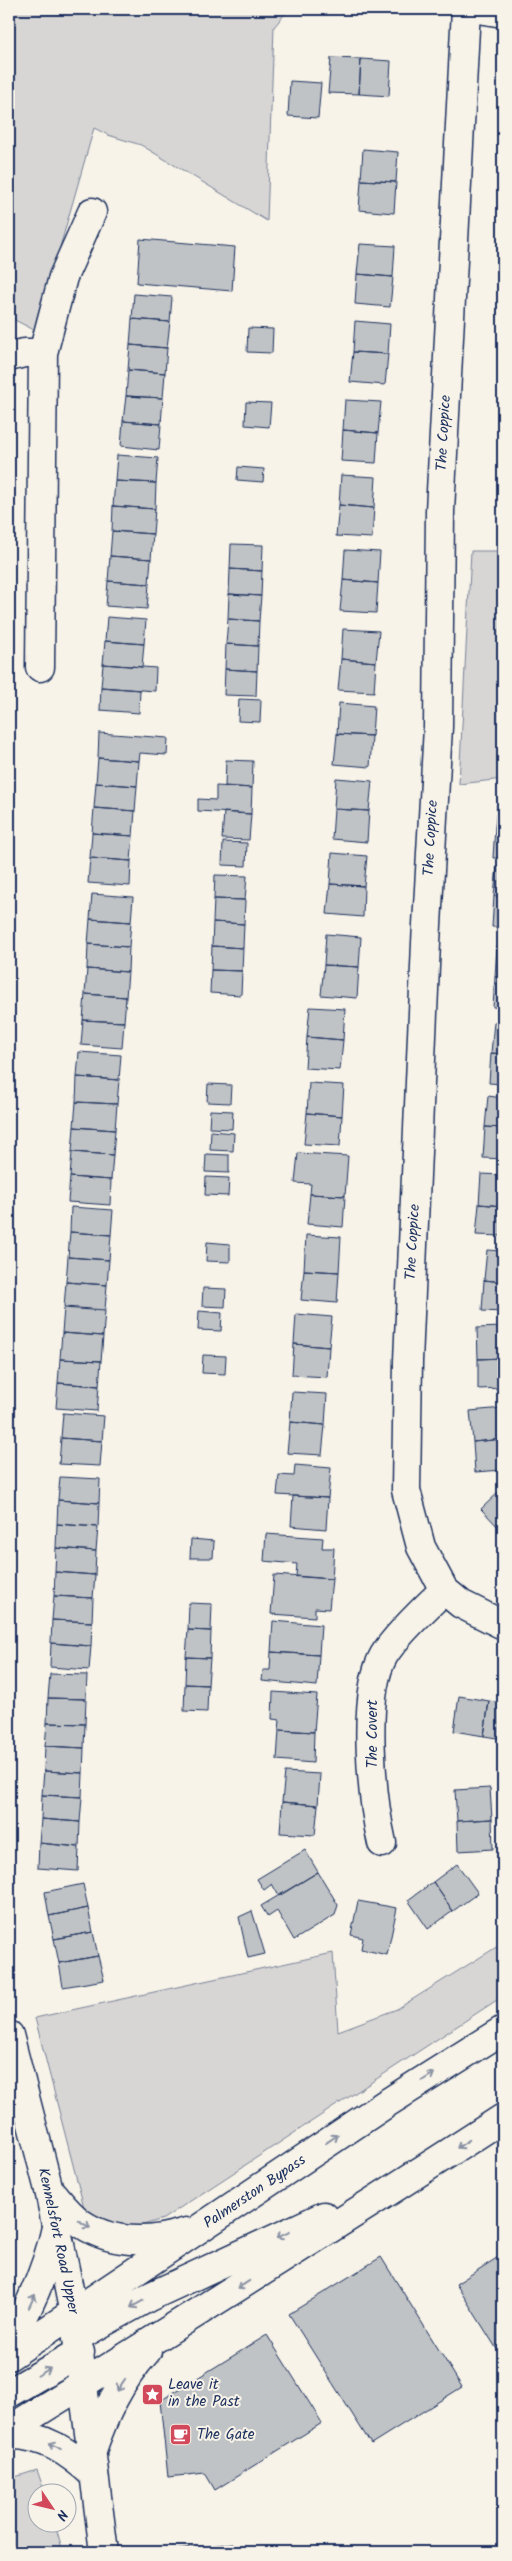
<svg xmlns="http://www.w3.org/2000/svg" width="512" height="2561" font-family="Kalam,sans-serif">
  <style>
    .green { fill: #d7d6d4; stroke: #798299 }
    .building { fill: #c0c3c5; stroke: #1b2f5e }
    .lines { fill: none; stroke-linecap: round; stroke-linejoin: round }
    .minor-casing { stroke: #1b2f5e; stroke-width: 31 }
    .major-casing { stroke: #1b2f5e; stroke-width: 31 }
    .minor { stroke: #f7f3e8; stroke-width: 28 }
    .major { stroke: #f7f3e8; stroke-width: 28 }
    .oneway { stroke: #8991a3 }
    .labels { text-anchor: middle; dominant-baseline: central; stroke-width: 4; stroke-linejoin: round; paint-order: stroke }
    .street-label { font-size: 15px; fill: #1b2f5e; stroke: #f7f3e8 }
    .poi-label { font-size: 15px; fill: #1b2f5e; stroke: #f7f3e8; text-anchor: start }
  </style>
  <rect width="100%" height="100%" fill="#f7f3e8"/>
  <filter id="ink" filterUnits="userSpaceOnUse"><feTurbulence type="fractalNoise" baseFrequency=".02" numOctaves="2"/><feDisplacementMap in="SourceGraphic" scale="10" xChannelSelector="R" yChannelSelector="G"/><feConvolveMatrix kernelMatrix="1 2 1 2 8 2 1 2 1" color-interpolation-filters="sRGB"/></filter>
  <g filter="url(#ink)">
    <path class="green" d="M9,9h280l-15,18 -7,194 -126,-76 -33,-10 -14,-7 -58,203 -27,-14z
      M471,551h32v228l-44,5z
      M503,1943v53l-340,223 -40,12 -37,-16 -51,-197 298,-65 5,78 59,-22z
      M37,2470l8,23 -7,1v30h17l8,28h-54v-73z"/>
    <path class="building" d="M331,58l30,1 -2,35 -31,-1z
      M361,59l30,2 -2,35 -30,-2z
      M290,81l31,2 -3,35 -30,-2z
      M363,149l35,3 -2,30 -35,-2z
      M361,180l35,2 -2,31 -35,-3z
      M140,239l95,8 -3,44 -95,-8z
      M360,244l35,2 -2,31 -36,-3z
      M357,274l36,3 -3,30 -35,-3z
      M134,294l38,3 -2,25 -38,-3z
      M132,319l38,3 -3,26 -37,-3z
      M355,321l35,3 -2,30 -35,-2z
      M248,328l25,1 -1,24 -25,-1z
      M130,345l37,3 -2,25 -37,-3z
      M353,352l35,2 -3,31 -35,-3z
      M128,370l37,3 -2,25 -37,-2z
      M126,396l37,2 -2,26 -38,-3z
      M345,400l36,2 -3,31 -35,-3z
      M246,402l25,1 -2,24 -24,-2z
      M123,421l38,3 -2,26 -38,-4z
      M343,430l35,3 -2,30 -35,-2z
      M117,455l41,3 -2,25 -41,-2z
      M238,467l26,2 -1,13 -26,-2z
      M341,475l35,2 -2,31 -35,-3z
      M115,481l41,2 -1,26 -42,-3z
      M339,505l35,3 -2,30 -36,-2z
      M113,506l42,3 -2,25 -41,-3z
      M112,531l41,3 -2,25 -41,-3z
      M231,544l32,1 -1,26 -32,-2z
      M345,550l35,2 -2,31 -35,-3z
      M110,556l41,3 -2,25 -41,-3z
      M230,569l32,2 -1,25 -32,-2z
      M343,580l35,3 -2,30 -36,-2z
      M108,581l41,3 -2,25 -41,-3z
      M229,594l32,2 -2,25 -31,-2z
      M107,617l39,3 -2,24 -39,-3z
      M228,619l31,2 -1,25 -32,-2z
      M343,629l36,2 -3,31 -35,-3z
      M105,641l39,3 -2,23 -39,-3z
      M226,644l32,2 -1,25 -32,-2z
      M341,659l35,3 -2,30 -36,-2z
      M103,664l53,4 -1,23 -54,-4z
      M225,669l32,2 -1,25 -32,-1z
      M101,687l39,3 -1,23 -39,-3z
      M239,699l22,1 -1,22 -22,-1z
      M339,703l35,3 -2,30 -35,-2z
      M99,733l69,5 -1,17 -27,-2 -1,8 -41,-3z
      M337,734l35,2 -2,31 -36,-3z
      M98,758l41,3 -2,25 -41,-3z
      M226,760l27,1 -1,27 -27,-2z
      M336,778l36,3 -3,30 -35,-2z
      M96,783l41,3 -2,25 -41,-3z
      M216,786l36,2 -1,26 -53,-3v-12l18,1z
      M498,797h5v31l-8,-1z
      M94,808l41,3 -2,25 -41,-3z
      M334,809l35,2 -2,31 -35,-3z
      M224,812l27,2 -2,26 -27,-1z
      M495,827l8,1v30h-10z
      M92,833l41,3 -2,25 -41,-3z
      M223,842l24,1 -1,23 -24,-1z
      M332,853l35,3 -3,30 -34,-2z
      M90,858l41,3 -1,25 -42,-3z
      M497,866h6v31l-9,-1z
      M215,875l32,1 -2,24 -31,-1z
      M330,884l34,2 -1,31 -36,-3z
      M92,894l41,3 -2,25 -41,-3z
      M494,896l9,1v30h-11z
      M214,899l31,1 -1,24 -31,-2z
      M90,919l41,3 -2,25 -41,-3z
      M213,922l31,2 -1,24 -31,-2z
      M326,934l35,3 -2,30 -35,-2z
      M88,944l41,3 -1,25 -41,-3z
      M212,946l31,2 -1,23 -31,-1z
      M497,946l6,1v30h-8z
      M324,965l35,2 -2,31 -36,-3z
      M87,969l41,3 -2,25 -41,-3z
      M211,970l31,1 -1,24 -31,-2z
      M495,977h8v31l-10,-1z
      M85,994l41,3 -2,25 -41,-2z
      M310,1007l35,2 -2,31 -36,-3z
      M83,1020l41,2 -2,26 -41,-3z
      M494,1022l9,1v31l-12,-1z
      M307,1037l36,3 -3,30 -35,-2z
      M79,1052l42,3 -2,25 -42,-3z
      M491,1053l12,1v30l-14,-1z
      M77,1077l42,3 -2,24 -41,-2z
      M309,1083l35,2 -2,31 -35,-3z
      M208,1084l23,1 -1,18 -23,-1z
      M488,1096l15,2v30l-18,-1z
      M76,1102l41,2 -2,26 -41,-3z
      M210,1110l23,1 -1,18 -23,-1z
      M307,1113l35,3 -2,30 -36,-2z
      M74,1127l41,3 -2,25 -41,-3z
      M485,1127l18,1v31l-20,-1z
      M211,1131l23,2 -1,18 -23,-1z
      M72,1152l41,3 -2,25 -41,-3z
      M298,1153l50,3 -3,40 -35,-2 1,-10 -16,-1z
      M206,1154l23,1v18l-24,-1z
      M481,1174l22,1v31l-24,-2z
      M70,1177l41,3 -1,25 -42,-3z
      M206,1177l23,1 -1,18 -23,-1z
      M310,1194l35,2 -2,31 -36,-3z
      M479,1204l24,2v30l-27,-1z
      M71,1207l42,3 -2,25 -41,-3z
      M70,1232l41,3 -2,25 -41,-3z
      M306,1235l35,2 -2,35 -35,-2z
      M207,1242l23,2v18l-24,-1z
      M487,1250l16,1v31l-19,-2z
      M68,1257l41,3 -2,25 -41,-3z
      M304,1270l35,2 -2,31 -36,-3z
      M484,1280l19,2v30l-21,-1z
      M66,1282l41,3 -2,25 -41,-3z
      M203,1288l23,1 -1,18 -23,-1z
      M64,1308l41,3 -2,25 -41,-3z
      M199,1311l23,2 -1,18 -23,-1z
      M296,1314l36,3 -3,30 -35,-3z
      M503,1327v31l-25,1 -1,-31z
      M62,1333l41,3 -2,25 -41,-2z
      M294,1344l35,3 -2,30 -35,-2z
      M203,1355l23,1 -1,18 -23,-1z
      M503,1358v30l-25,1v-30z
      M60,1359l41,2 -2,25 -41,-3z
      M58,1383l41,3 -2,25 -41,-3z
      M292,1392l35,2 -2,31 -35,-3z
      M503,1408v31l-30,3 -3,-31z
      M63,1413l41,3 -2,25 -41,-3z
      M290,1422l35,3 -3,30 -35,-2z
      M61,1438l41,3 -2,25 -41,-2z
      M503,1439v31l-28,2 -2,-30z
      M295,1465l36,3 -3,30 -51,-3 2,-20 15,1z
      M60,1477l40,2 -1,24 -41,-3z
      M503,1488v42l-1,1 -21,-22z
      M293,1496l35,2 -2,31 -35,-3z
      M58,1500l41,3 -1,24 -41,-3z
      M57,1524l41,3 -2,24 -40,-3z
      M266,1534l57,4 -1,10h12l-2,31 -36,-3 1,-12 -33,-3z
      M191,1539l23,2 -1,17h-23z
      M56,1548l40,3 -1,24 -40,-3z
      M55,1572l40,3 -2,23 -39,-2z
      M274,1575l58,4 -3,30 -14,-1v9l-44,-3z
      M54,1596l39,2 -1,24 -40,-2z
      M189,1603l23,1 -1,27 -23,-1z
      M52,1620l40,2 -1,24 -40,-3z
      M273,1621l48,4 -2,30 -48,-3z
      M188,1630l23,1 -1,27 -24,-1z
      M51,1643l40,3 -2,24 -39,-3z
      M271,1652l48,3 -2,31 -55,-5 1,-11h7z
      M186,1657l24,1 -2,27 -23,-1z
      M50,1674l37,1 -1,24 -38,-1z
      M185,1684l23,1 -1,27 -23,-1z
      M273,1692l44,3 -3,37 -35,-2 1,-10 -8,-1z
      M459,1696l30,5 -5,35 -30,-5z
      M48,1698l38,1 -1,25 -38,-1z
      M489,1701l14,2v36l-19,-3z
      M47,1723l38,1 -1,24 -39,-2z
      M279,1730l35,2 -1,31 -36,-3z
      M45,1746l39,2 -1,25 -39,-2z
      M44,1771l39,2 -1,24 -40,-2z
      M285,1772l35,2 -2,31 -36,-3z
      M490,1788l2,31 -35,2 -2,-31z
      M42,1795l40,2 -2,25 -39,-3z
      M282,1802l36,3 -3,30 -35,-2z
      M41,1819l39,3 -1,25 -40,-4z
      M492,1819l1,30 -35,2 -1,-30z
      M39,1843l40,4 -1,24 -40,-3z
      M305,1850l13,22 -39,24 -7,-12 -8,6 -7,-11z
      M457,1864l21,29 -25,18 -20,-29z
      M318,1872l20,33 -3,10 -41,25 -17,-29 -9,6 -7,-11z
      M433,1882l20,29 -25,18 -20,-29z
      M83,1884l5,24 -39,8 -4,-24z
      M358,1901l39,7 -10,47 -26,-6 2,-11 -12,-3z
      M88,1908l5,24 -39,7 -5,-23z
      M252,1911l13,43 -17,4 -9,-41z
      M93,1932l5,24 -39,7 -5,-24z
      M98,1956l6,24 -41,7 -4,-24z
      M503,2254v105l-47,-75z
      M381,2257l81,130 -91,57 -82,-130z
      M267,2335l55,88 -107,67 -10,-17 -37,4 -8,-76z
      M233,2543l2,9h-64v-1z"/>
    <g class="lines">
      <defs>
        <path id="minor" d="M466,9l-26,502 -2,216 -12,216 -18,418 -2,129 15,57 23,43 17,14 42,21
          M478,9l25,4
          M9,357l15,-4h19
          M40,667l3,-314 20,-76 29,-65
          M382,1843c-10,-44 -21,-149 2,-188 12,-20 43,-49 60,-65
          M9,2035l40,155 25,124 30,238"/>
        <path id="major" d="M49,2190c10,11 20,25 33,34 32,21 69,19 104,8
          M77,2337l72,-40 175,-81
          M9,2344c22,-39 39,-77 48,-121
          M9,2356l378,-253 116,-73
          M9,2393l71,-41
          M9,2430c165,-103 331,-206 494,-312
          M9,2435c34,-1 61,18 85,40
          M91,2453c13,-38 29,-72 56,-102"/>
      </defs>
      <use href="#minor" class="minor-casing"/>
      <use href="#major" class="major-casing"/>
      <use href="#minor" class="minor"/>
      <use href="#major" class="major"/>
    </g>
    <defs><path id="oneway-shaft" d="M-6 0H5M1.5-3L5.5 0L1.5 3" fill="none" stroke-width="1.6" stroke-linecap="round" stroke-linejoin="round" transform="scale(1.25)"/></defs>
    <g class="oneway">
      <use href="#oneway-shaft" transform="translate(428 2077) rotate(-32)"/>
      <use href="#oneway-shaft" transform="translate(332 2139) rotate(-34)"/>
      <use href="#oneway-shaft" transform="translate(463 2144) rotate(147)"/>
      <use href="#oneway-shaft" transform="translate(84 2224) rotate(33)"/>
      <use href="#oneway-shaft" transform="translate(283 2235) rotate(155)"/>
      <use href="#oneway-shaft" transform="translate(243 2285) rotate(147)"/>
      <use href="#oneway-shaft" transform="translate(32 2301) rotate(-65)"/>
      <use href="#oneway-shaft" transform="translate(137 2304) rotate(151)"/>
      <use href="#oneway-shaft" transform="translate(44 2372) rotate(-30)"/>
      <use href="#oneway-shaft" transform="translate(121 2385) rotate(124)"/>
      <use href="#oneway-shaft" transform="translate(55 2446) rotate(-156)"/>
    </g>
  </g>
  <defs>
    <symbol id="sight-square" viewBox="-11 -11 22 22"><rect x="-9" y="-9" width="18" height="18" rx="4" fill="#d1495b" stroke="#f7f3e8"/><path d="M0-6L1.8-2.2L6-1.7L2.9 1.2L3.7 5.4L0 3.3L-3.7 5.4L-2.9 1.2L-6-1.7L-1.8-2.2Z" fill="#fff"/></symbol>
    <symbol id="cafe-square" viewBox="-11 -11 22 22"><rect x="-9" y="-9" width="18" height="18" rx="4" fill="#d1495b" stroke="#f7f3e8"/><path d="M-5.5-4.5H6V0H3Q3 3.5 0 3.5H-2.5Q-5.5 3.5-5.5 0ZM3-3.2v2h1.7v-2ZM-6 4.5H4V6H-6Z" fill="#fff"/></symbol>
  </defs>
  <g fill-rule="evenodd">
    <use href="#sight-square" x="140" y="2382" width="25" height="25"/>
    <use href="#cafe-square" x="168" y="2422" width="25" height="25"/>
  </g>
  <g class="labels">
    <g class="street-label">
      <text transform="translate(444 433) rotate(-87)">The Coppice</text>
      <text transform="translate(431 838) rotate(-87)">The Coppice</text>
      <text transform="translate(413 1242) rotate(-87)">The Coppice</text>
      <text transform="translate(373 1734) rotate(-90)">The Covert</text>
      <text transform="translate(255 2192) rotate(-34)">Palmerston Bypass</text>
      <text transform="translate(58 2241) rotate(78)">Kennelsfort Road Upper</text>
    </g>
    <g class="poi-label">
      <text x="168" y="2385">Leave it<tspan x="168" dy="17">in the Past</tspan></text>
      <text x="197" y="2435">The Gate</text>
    </g>
  </g>
  <rect width="512" height="2561" fill="none" stroke="#f7f3e8" stroke-width="30"/>
  <rect x="15" y="15" width="482" height="2531" fill="none" stroke="#1b2f5e" stroke-width="2" filter="url(#ink)"/>
  <g transform="translate(52 2508) rotate(125)"><circle r="24" fill="#f7f3e8" stroke="#9fa5b1"/>
  <path d="M0-4L9 19L0 12L-9 19Z" fill="#d1495b"/>
  <text y="-8" font-size="14" font-weight="bold" text-anchor="middle" fill="#1b2f5e">N</text>
  </g>
</svg>
